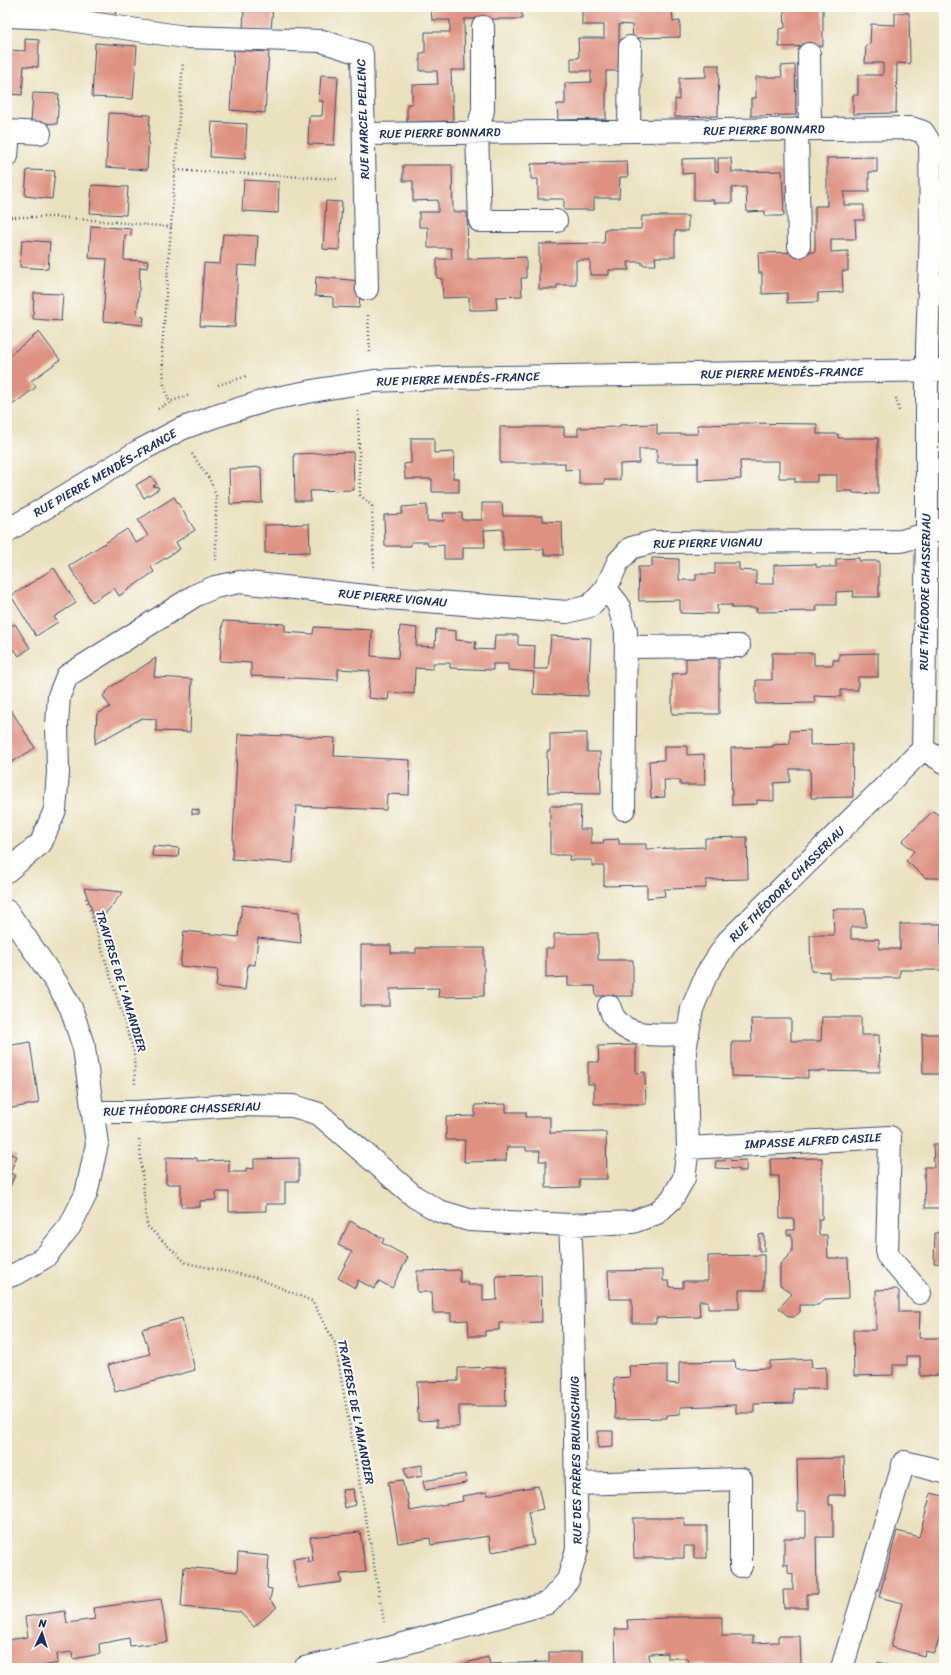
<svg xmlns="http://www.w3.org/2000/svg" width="951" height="1675" font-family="Sriracha,sans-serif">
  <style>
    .building { fill: #de9181 }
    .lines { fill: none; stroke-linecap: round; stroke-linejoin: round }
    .minor-casing { stroke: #3a4a6d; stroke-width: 24 }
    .path { stroke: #3a4a6d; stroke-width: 2.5; stroke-dasharray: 1 3; stroke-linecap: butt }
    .minor { stroke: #fff; stroke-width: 22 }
    .labels { text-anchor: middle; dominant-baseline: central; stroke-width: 4; stroke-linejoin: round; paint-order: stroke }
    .street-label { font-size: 12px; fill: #1b2f5e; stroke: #fdfcf7 }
  </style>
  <rect width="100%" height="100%" fill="#fdfcf7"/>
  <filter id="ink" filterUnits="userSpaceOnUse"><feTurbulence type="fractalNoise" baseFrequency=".025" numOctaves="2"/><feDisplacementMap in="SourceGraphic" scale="8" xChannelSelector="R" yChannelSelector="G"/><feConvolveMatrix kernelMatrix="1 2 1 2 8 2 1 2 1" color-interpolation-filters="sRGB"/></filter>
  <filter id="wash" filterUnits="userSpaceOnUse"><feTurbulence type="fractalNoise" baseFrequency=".012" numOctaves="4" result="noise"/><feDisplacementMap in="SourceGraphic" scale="16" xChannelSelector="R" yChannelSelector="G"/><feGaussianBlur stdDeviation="0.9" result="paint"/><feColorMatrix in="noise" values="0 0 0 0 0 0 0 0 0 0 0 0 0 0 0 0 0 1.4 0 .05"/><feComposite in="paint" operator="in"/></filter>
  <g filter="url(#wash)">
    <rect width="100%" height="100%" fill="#eae1bf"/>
    <g id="blocks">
      <path class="building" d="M87,7h29l-1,13 -29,-1z
        M244,7h29l-2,23 -28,-1z
        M431,7h91v12h-58l1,51h-14l2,51 -46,1v-18h5v-19l26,-1 -1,-13h-17v-18h5v-21h25v-12h-18z
        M591,7h81l1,15 7,-1v16l-47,1 -1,-13 -13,-1v47h-13v48l-48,1 -1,-16h8v-21l26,-1v-11h-20v-13h8l-1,-20h26v-13h-22v-14l9,-1z
        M823,7v39l-44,1v-18l6,-1 -1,-20z
        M895,13h14l1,51 -13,-1 -1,50 -43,1v-19h5v-20h25v-12h-18l1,-18 4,-1 1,-20 24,1z
        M25,39l14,1 -1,27 -14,-1 -2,29 -15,-1v-44l18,1z
        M95,43l42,3 -4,53 -41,-2z
        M234,50l35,2 -4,61 -35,-3z
        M706,65h13l-1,51 -43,1v-18l4,1v-22l27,-1z
        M795,65l1,50 -45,1v-18h5v-21h26l-1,-11z
        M321,75l17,1 -4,69 -26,-1 1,-28h13l1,-15h-4z
        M33,93l26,1 -2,30 -26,-2z
        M109,113l41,2 -3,55 -41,-3z
        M212,122l35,2 -2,35 -35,-2z
        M877,157v15h-8v20h-25v13h20v15h-9l1,19h-25v13l17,-1v20h-6l1,21 -25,1v9l-31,1v-10l-25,1v-21h-3l-1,-20 57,-1v-46h12v-48z
        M715,158v13l3,1v-14h13l1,14 50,-1 2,45h-19v-5l-18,1 -1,-25 -14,1v15h-19l1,-3h-20v-27l-12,1v-15z
        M627,161l1,16h-8l-1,21h-25v12h-30v-11h-26v-20h-7v-15z
        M403,165h49l1,47h14l1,47 58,-2v21h-5l1,18 -26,1 1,12 -13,1h-15v-13l-26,1 -1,-19 -5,-1v-19h15l-1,-11h-23v-21h-9v-15h19v-12l-25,1v-20h-10z
        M27,170l28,1 -3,28 -27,-3z
        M244,180l35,2 -1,31 -36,-2z
        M92,185l36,2 -2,28 -36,-2z
        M326,201l16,1 -3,48 -16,-1z
        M642,216h46v15h-13v26h-20l1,8h-14v-3h-14l1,8h-20v5h-19v-15h-14v25h-19v4h-18v-45l65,-1 1,-14h36z
        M91,226l40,3v7l-6,-1 -1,25 24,1 -1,7 -7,-1 -1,25 -2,24 7,1 -1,8 -40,-4 4,-62 -18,-1z
        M223,234l35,2 -2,30 -18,-1 -3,62 -35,-1 4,-63 16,1z
        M22,240l28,2 -2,27 -28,-2z
        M316,277l45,4 -2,27 -26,-1v-10l-18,-1z
        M34,293l29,1 -2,27 -28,-2z
        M39,332l21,28 -29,21 5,6 -29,22v-52z
        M740,423l77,1v10h21v4h40v56l-25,-1v-2h-16v-16h-20v7h-22v-4h-16v-17h-39l1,18 -43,2v-24v6h-41v-14h-18v14l-19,1v16h-16v4h-25v-15l-14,1v-7h-65v-36h64v9h14v-8l41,-1 1,-2 37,-1v10h41l-1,-9 43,-1z
        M411,438h23v15l20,-1 -1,26h6v14h-27v-13h-27l-1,-15 7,-1z
        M353,452l1,38 -44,1 1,10h-16l-1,-47z
        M261,467l1,36 -32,1 -1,-35z
        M151,476l6,8 -4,2 5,1 1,2 -15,9 -8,-13z
        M174,497l21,33 -19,12 4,7 -29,18 3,5 -35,24 -5,-8 -22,14 -23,-36 58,-37 9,14 12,-7 -10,-16z
        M482,503h20l1,13h40v5l19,1 1,33h-19v-6l-41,1v-21l-19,1 1,17h-22v12h-19v-14l-16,1 -1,-4h-16v4h-26l-1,-31 18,-1v-7l25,-2v16h17l-1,-8h19v7h20z
        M309,524l1,28 -45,1v-28z
        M652,558l27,1v21h17v-6h19v-11h24v7l17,1v13h18v-19l42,-1v3h20v-8l23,-1v3h20v36h-26l1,-6 -18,1v13h-20l1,6 -61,1 1,-4h-25v-3h-15v9l-37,-1v-13l-41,1 -1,-34h14z
        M54,568l22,35 -22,14 4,5 -22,14 -25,-40z
        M223,621l62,3v8l13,1 15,1 1,-7 58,3 -1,26 27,2 2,-32 17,2 -1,18 19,1 1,-18 20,2v9l20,2 -1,7 19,1 1,-15h23v10l17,1 -1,23h14l3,-33 40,2 -3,58 -55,-2 1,-22 -26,-2v-6h-15v6l-43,-2v-5h-17v6l-18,-1 -1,26 -25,-2 -1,8 -20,-2 2,-27 -32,-2v11l-87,-4v-13l-31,-2z
        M15,624l15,24 -11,8 -4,-6 -8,5v-27z
        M772,653h42v12h19v-5h6v-6l39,-1v24h-20v13h-17v7l-27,-1 1,7 -59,1v-24h16z
        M156,658l-2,19 38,2 -2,53 -34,-1v-12l-14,-1 -47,26 2,-30 13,-7 -7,-11 8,-9z
        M686,658h33v56h-47v-40l14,-1z
        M11,710l24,38 -28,17v-53z
        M810,730v15l42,-1 1,53 -42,1 -1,-29h-20v13l-16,1v18l-17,-1v4l-25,1 -1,-57 42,-1v-2l17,-1v-13z
        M577,733h10v19h13l1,42 -53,-1 -1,-42h3v-17z
        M238,734l97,4 -1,18 76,4 -1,35 -22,-1 -1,16 -90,-4 -3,57 -61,-4z
        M664,746h23v9l17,-1 1,31h-25v-5h-16l1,17 -14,1 -2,-37 15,-1z
        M550,806h31l-1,23h11v14h13l-1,-3 16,-1v5h27v5l59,-2v-9l42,-1 1,42 -42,1v8l-42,1 1,7 -18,2v-13l-43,1v-20h-12v-6h-23l1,-5h-20z
        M192,809l7,1v4h-7z
        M933,811l11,8v59h-18l-20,-17 8,-10 -12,-10z
        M153,846l26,2 -1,9 -26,-1z
        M84,888l39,4 -26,32z
        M242,905l57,7 2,31 -43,-5 -3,27 -7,-1 -3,26 -29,-3 2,-17 -38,-4 4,-35 54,6z
        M833,909h32l1,18h-15v12h28v10h21v-25h41v24h3v22h-44v8h-71v-6l-18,-1 -1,-36h24z
        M598,933v27h35v36h-37l-1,-10h-27v-9l-22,1v-30h8v-14z
        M361,945h30v8h25v-5h68v48l-46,1 1,-9 -49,1v17h-29z
        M822,1017h39v18h18l1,37 -72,-1v7l-76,-2v-34h20l-1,-23h40v22h30z
        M922,1034h22v32h-3v8h-18z
        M30,1042l9,61 -32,6v-63z
        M636,1045v28l9,-1 1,32h-52v-20h-6v-22h11l-1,-16z
        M506,1104v8h20v5h24v16l56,-1 1,47h-28l1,8 -34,1v-27h-7l1,-10h-14v-4h-19l-1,14 -42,1 1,-22h-19v-23l29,-1v-11z
        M933,1144h11v56h-2l1,8h-18l-1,-41h10z
        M7,1153l10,3 -7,17 5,2 -8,19z
        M166,1157l31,1v3l32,-1v12h17v-4l8,1v-10l45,-1v23h-14v23h-19v7l-37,1v-20h-13v8l-16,1v6h-19v-23h-15z
        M822,1158v61h-3v16h8l1,23h20l1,40 -24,1 -7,6h-18v7l-6,5h-5l-10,-9 13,-14 -12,-9v-21l12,-12v-17h-5v-5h7v-11h-14l-1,-43h-8l-1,-17z
        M746,1160v11h-7l-1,-2 -23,-1 1,-7z
        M350,1221l34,18 -2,4 26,14 -16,31 -13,-7 -5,8 -16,-9 -3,8 -17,-10 14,-26 -14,-7z
        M935,1233h9v31l-10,-1z
        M764,1234v17h-5v-16z
        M764,1255v35h-25v19h-31v-8h-9l1,16 -44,1v5h-24v-24h-23l-1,-28 55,-1v11h6l1,6 13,1v-7h25v-25z
        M460,1270v12h7l1,3h15v16l14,-1 -1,-24 45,-1 1,47 -43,1v7l-14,1v5h-16l-1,-16 -17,1v-8h-18l-1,-21h-15v-21z
        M896,1289l3,2v21h21l-1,26h25v37l-24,1v-20h-13v9h-14v10l-39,1 -1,-46h23v-40z
        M182,1318l13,52 -80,22 -7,-27 42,-11 -8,-25z
        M811,1359l1,9 14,-1v22h-33l1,14 -40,1v9h-18v-8l-56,2v7l-13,1v3l-52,1 -1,-41 16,-1 -1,-11 38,-1v18l12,1v-22l56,-1 1,8 34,-1v-7z
        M505,1367l1,39h-47v21h-22v-7l-19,1 -1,-39 41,-1v-13z
        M598,1431h15v16l-15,1z
        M844,1458l1,37h-16v10h4v32h-17l1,57h-10v14h-23l-1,-18h10v-16l-5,-1v-9l-4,1v-27h22v-27h-8l-1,-52z
        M422,1465v11l-15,3 -3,-11z
        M465,1474l1,9 -41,7 -2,-9z
        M402,1480l3,13h2l3,18 53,-10 -1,-5 25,-4v3l51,-9 5,23 -15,3 6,33 -43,7 -2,-16 -58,9 -1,-7 -32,5 -10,-61z
        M353,1489l2,16 -10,3 -3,-18z
        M931,1493l13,3v131l-10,26 -9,-2 -1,5 -33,-9 11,-44 -23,-6 18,-66 22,6z
        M633,1518h51v8h23v32h-13v-12h-10v12h-50z
        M360,1532l6,40 -26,2 2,8 -44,6 -5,-29 15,-2 -1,5 6,-1 -3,-24z
        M238,1553l31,3 -2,32 5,1 -2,11 7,7 -23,20 -14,-15 -59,-5 3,-40 53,5z
        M161,1599l7,43 -38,4 -1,-8 -30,6 1,10 -27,5 -1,-7 -15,2 1,9 -25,5h-26v-28l21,-3 -3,-20 40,-6 2,12 28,-4 -2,-11z
        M666,1617h56v19h31v7l25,-1v-6h22l1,32h-66v-3h-47l-1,-7h-20v-5l-18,1 1,10 -34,1 -1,-36h13l-1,-9 40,-2z
        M549,1652h33v16h-134l40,-11 2,7 59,-2z
        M878,1662l20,6h-22z"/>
    </g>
  </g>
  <g filter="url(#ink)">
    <use href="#blocks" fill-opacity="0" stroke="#3a4a6d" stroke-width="1"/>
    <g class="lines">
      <defs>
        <path id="minor" d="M7,16l49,2 129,19 137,4 40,13 5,235
          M483,27v83l-6,23 3,88h76
          M809,54l1,75
          M797,129l2,117
          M7,131l33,2
          M629,131l1,-84
          M7,156l2,-25
          M7,531l132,-80 42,-22 32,-12 58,-18 52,-10 51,-8 69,-3 501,-8
          M606,589l12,15 8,27 -2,178
          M626,647l113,-1
          M923,749l21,13
          M7,871l34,-28 14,-33 3,-37 -1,-49 2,-28 8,-20 129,-81 19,-8 25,-5 135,15 192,15 23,-6 16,-17 12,-27 13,-14 22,-6 248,-1 43,-12
          M7,911l51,74 13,23 13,40 13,96 -11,50 -16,32 -25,31 -27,16 -11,4
          M609,1006c2,4 3,10 7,14 17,20 48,13 72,15
          M93,1112h43l101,-7 56,1 26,8 96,83 24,14 30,9 101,5 63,-3 24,-9 15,-14 12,-21 4,-30 -3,-97 7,-42 14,-34 22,-34 195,-192 4,-215v-186l4,-120 -1,-85 -7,-11 -12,-4 -547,6
          M688,1148l202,-11 -3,118 33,38
          M576,1484l165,-5v87
          M305,1668l84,-20 159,-45 20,-23 9,-30 -5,-286 -2,-39
          M842,1668l62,-206 40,10"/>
      </defs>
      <use href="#minor" class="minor-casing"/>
      <path class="path" d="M176,170l163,9
        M7,217h50l115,10
        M368,315l2,39
        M218,385l29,-9
        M896,398l3,13
        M170,404l-6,-20 -2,-34 21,-288
        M158,409l11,-7 21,-7
        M358,411l2,84 12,11 2,64
        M192,454l18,26 6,16v64
        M86,898l48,154 1,34
        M139,1139l8,87 39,37 71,15 55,23 23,42 49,279"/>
      <use href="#minor" class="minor"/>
    </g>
  </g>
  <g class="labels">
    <g class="street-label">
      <text transform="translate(363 119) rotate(-92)">RUE MARCEL PELLENC</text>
      <text transform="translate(764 130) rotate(-1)">RUE PIERRE BONNARD</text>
      <text transform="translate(440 133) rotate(-1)">RUE PIERRE BONNARD</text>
      <text transform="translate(782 373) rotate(-1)">RUE PIERRE MENDÉS-FRANCE</text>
      <text transform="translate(458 379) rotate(-2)">RUE PIERRE MENDÉS-FRANCE</text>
      <text transform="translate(105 473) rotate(-30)">RUE PIERRE MENDÉS-FRANCE</text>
      <text transform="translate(708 543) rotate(-1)">RUE PIERRE VIGNAU</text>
      <text transform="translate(925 592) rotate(-89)">RUE THÉODORE CHASSERIAU</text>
      <text transform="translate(393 598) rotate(5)">RUE PIERRE VIGNAU</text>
      <text transform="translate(787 884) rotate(-45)">RUE THÉODORE CHASSERIAU</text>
      <text transform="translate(121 981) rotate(73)">TRAVERSE DE L'AMANDIER</text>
      <text transform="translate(182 1109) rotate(-2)">RUE THÉODORE CHASSERIAU</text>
      <text transform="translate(813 1141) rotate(-3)">IMPASSE ALFRED CASILE</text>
      <text transform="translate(356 1412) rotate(79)">TRAVERSE DE L'AMANDIER</text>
      <text transform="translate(576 1460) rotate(-91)">RUE DES FRÈRES BRUNSCHWIG</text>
    </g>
  </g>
  <rect width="951" height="1675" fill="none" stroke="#fdfcf7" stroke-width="24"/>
  <g transform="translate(42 1633) rotate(4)" stroke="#fdfcf7" stroke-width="3" paint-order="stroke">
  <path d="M0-3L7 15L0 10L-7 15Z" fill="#1b2f5e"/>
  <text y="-6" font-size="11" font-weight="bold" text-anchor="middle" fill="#1b2f5e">N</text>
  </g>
</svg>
